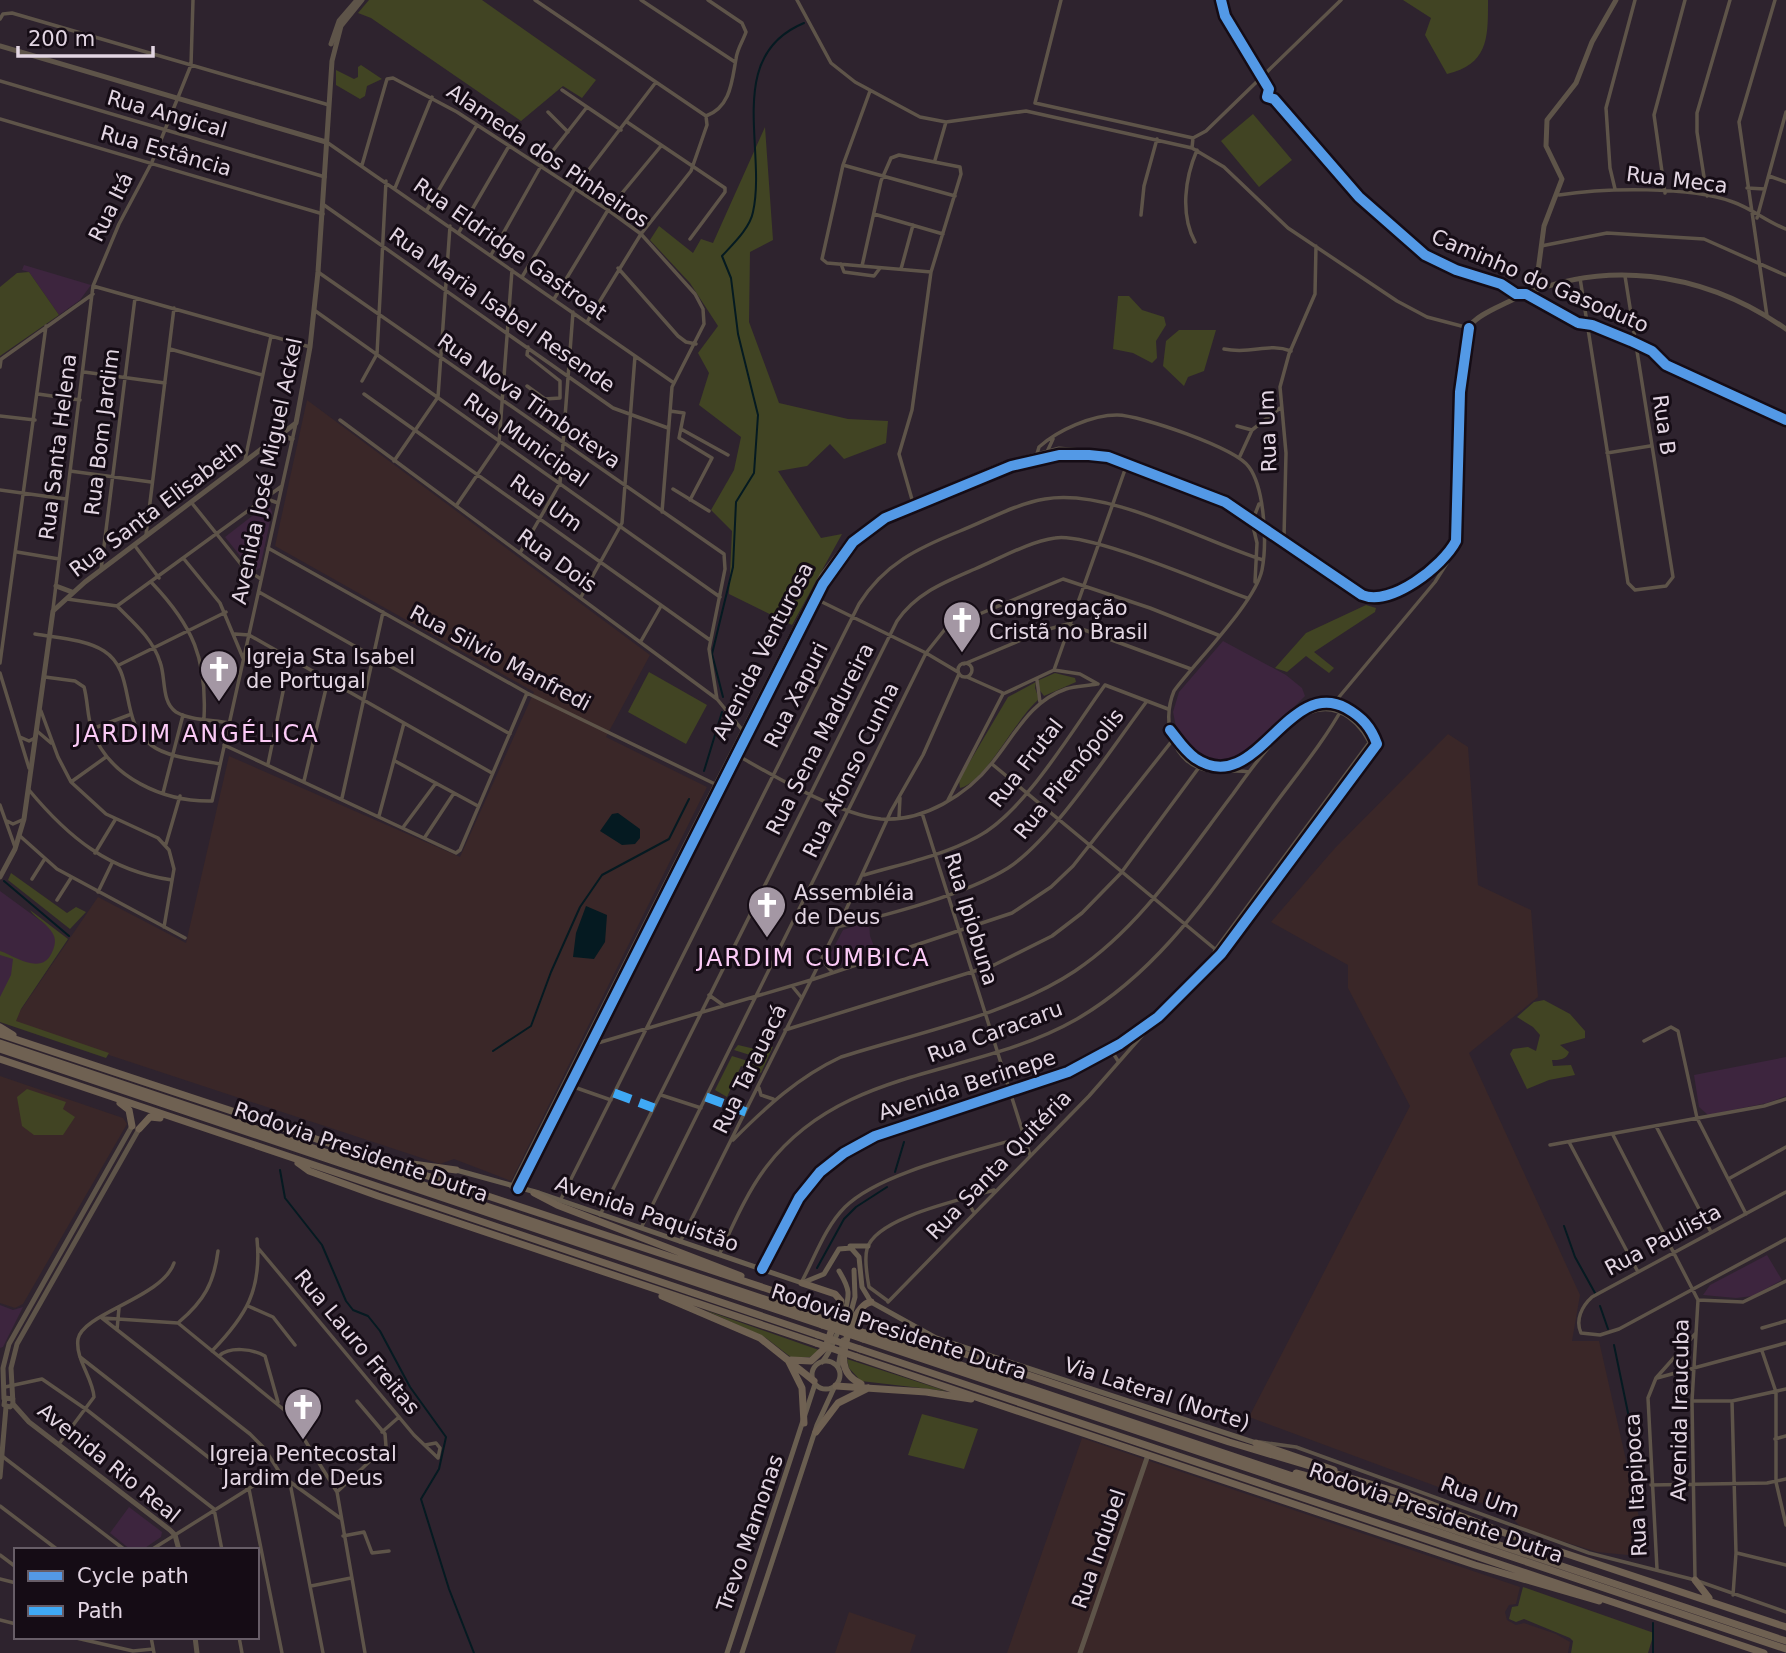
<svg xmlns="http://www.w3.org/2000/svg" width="1786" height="1653" font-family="'DejaVu Sans',sans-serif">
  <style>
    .built { fill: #3d253e }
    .industrial { fill: #3a2728 }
    .green { fill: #414423 }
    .water { fill: #051a21 }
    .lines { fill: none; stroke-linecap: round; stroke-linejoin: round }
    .stream { stroke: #051a21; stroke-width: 2 }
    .minor { stroke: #5e5449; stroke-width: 3.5 }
    .tertiary { stroke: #5e5449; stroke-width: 5 }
    .secondary { stroke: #695e50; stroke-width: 5 }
    .motorway { stroke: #6f6152; stroke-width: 7 }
    .motorway-bridge { stroke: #6f6152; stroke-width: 7 }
    .quiet { stroke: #3fa9f5; stroke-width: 9; stroke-dasharray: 18 9; stroke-linecap: butt }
    .cycleway-casing { stroke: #150c15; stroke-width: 15 }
    .cycleway { stroke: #5399e6; stroke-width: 10 }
    .labels { text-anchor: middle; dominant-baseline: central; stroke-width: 6; stroke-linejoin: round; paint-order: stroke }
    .street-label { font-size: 21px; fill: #e3d6e3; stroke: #150c15 }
    .poi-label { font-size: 21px; fill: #e3d6e3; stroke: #150c15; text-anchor: start }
    .quarter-label { font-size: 24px; letter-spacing: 2px; fill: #fccbf7; stroke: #150c15 }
  </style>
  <rect width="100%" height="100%" fill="#2e232e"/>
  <path class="built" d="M24,265l67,20 -11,15 -21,15 -30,-43 -7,-2z
    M265,506l5,1 2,5 -12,56 -7,4 -28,-35z
    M1223,641l63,34 16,13 3,8 -44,44 -27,20 -25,-1 -12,-4 -20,-23 -4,-20 6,-20z
    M0,891l67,49 -67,79z
    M869,921l1,15 7,18 -47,13 -2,-9 15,-28z
    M1786,1057v39l-19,7 -59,12 -9,-8 -5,-32z
    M1767,1255l15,25 -29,16 -17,2 -33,-3 7,-10z
    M0,1305l13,5 10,-3 -20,40 -3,1z
    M129,1507l33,25 -1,5 -19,13h-11l-21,-17z"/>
  <path class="industrial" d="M307,400l343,255 -44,82 101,50 -196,394 -57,-22 -14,5 -428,-141 86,-126 88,46 43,-187 231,101 74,-165 -259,-146z
    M1448,734l20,13 10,138 53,25 7,87 -69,56 111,242 -8,46h27l49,216 -51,-5 -74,-23 -17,-17 -257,-95 161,-311 -62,-118v-23l-77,-43 64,-74z
    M0,1076l123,42 4,6 -104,180 -8,4 -15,-5z
    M1082,1438l438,149 -4,17 -7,1 -4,7 2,8 9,5 8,-2 32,11 14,8 -2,11h-561z
    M849,1612l67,23 -6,18h-75z"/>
  <path class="green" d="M369,0h113l114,80 -14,18 -19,-12 -42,35 -150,-103 -13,-5z
    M1403,0h85c0,37 1,64 -41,74l-22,-39 6,-17z
    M361,65l21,14 -15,7 -2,10 -5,3 -24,-14v-15l18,9 4,-2v-10z
    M1253,114l39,46 -33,27 -38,-46z
    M765,127l8,113 -23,12 -1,70 30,81 69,16 40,2 -2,22 -42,16 -14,-15 -23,22 -29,5 43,67 21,-4 -50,91 -63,-31 3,-63 -21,-21 23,-40 7,-33 -42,-32 10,-32 -11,-20 20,-27 -28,-43 -40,-43 9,-14 34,27 8,-14 12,4z
    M29,272l30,43 -59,41v-69l17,-14z
    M1118,296h11l13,14 22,7 2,8 -10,16 1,17 -5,5 -19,-10 -20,-4z
    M1179,330h37l-12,41 -16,6 -4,9 -21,-20 3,-25z
    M1366,605l10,3 -1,4 -61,40 20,16 -5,5 -23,-17 -19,16 -12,-4 31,-35z
    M649,672l58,33 -21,39 -58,-32z
    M1055,673l20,5 1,4 -32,14 -6,-8 1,-8z
    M1036,682l-1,6 4,11c-23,19 -54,84 -79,89l-1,-8 49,-83z
    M11,873l56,40 9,-6 10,5 -16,17 -62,-49z
    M30,910l38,29 -47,70 -5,12 93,32 -3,5 -106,-36v-25l11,-22 2,-16 -13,-4v-4c17,6 43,26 53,-1 2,-5 3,-11 0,-16 -5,-10 -18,-16 -23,-24z
    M1544,1000l26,14 15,17v7l-25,7 9,7c-3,8 -10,8 -17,8l1,6 18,-1 4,10 -26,5 -22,9 -17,-35 3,-5 15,-2 8,4 4,-16 -7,-8 -16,-10 17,-15z
    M758,1040l15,7 -12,26 -20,-7 -14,31 -12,-7 17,-34 16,5 2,-6 -16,-5 4,-5 17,4z
    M27,1089l39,13 -3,7 12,8 -12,18h-29l-12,-9 -5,-29z
    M705,1310l114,40 -9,7 -18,1 -26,-20z
    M847,1359l99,32 -85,-10 -12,-13z
    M922,1414l56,15 -14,40 -56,-14z
    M1523,1587l131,46 -6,20h-77l2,-12 -3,-3 -46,-19 -8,3 -7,-3 3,-12 6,-1z"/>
  <path class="water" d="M618,813l22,16v9l-5,6 -13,1 -22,-14 12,-17z
    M586,906l21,9 -2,27 -11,17 -21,-2 3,-24z"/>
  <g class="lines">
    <path class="stream" d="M723,697l-11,-43 21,-87 3,-65 18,-29 4,-58 -20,-81 -7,-56 -9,-22c11,-12 28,-28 31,-44 14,-63 -29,-156 51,-189
      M704,771l18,-59
      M4,881l65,55
      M493,1051l38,-25 20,-54 29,-65 22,-32 67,-36 20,-40
      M280,1170l5,28 37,47 24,56 7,9 15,6 12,15 30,56 36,50 -7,32 -18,30 28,90 25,64
      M895,1172l9,-30
      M1564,1226l11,31 20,36
      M817,1268l27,-49 12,-12 31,-20
      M1600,1306l8,23
      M1614,1345l26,126v31
      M1653,1653v-30"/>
    <path class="minor" d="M535,0l171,116
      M641,0l94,62
      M797,0l34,63 24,19 65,35 26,5 80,-11 166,37 32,19 64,61 109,73 30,16 42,11
      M0,19l3,-5 9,-1 317,92
      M0,81l325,96
      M562,90l59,40
      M870,91l-27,74 -21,94 5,4 104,9
      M1035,103l158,35
      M1035,103l26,-103
      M548,112l20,20
      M706,116c25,-9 26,-36 30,-57 1,-10 7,-18 10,-27l-4,-9 -34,-23
      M0,119l323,95
      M627,122l98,66v4l-35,47
      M328,143l346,240
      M1192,148l1,-10 13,-7 135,-131
      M935,160l11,-38
      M362,165l25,-86 6,-1 64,34 151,98 33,24 54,60 8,15 1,15 -32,63 -10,125
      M843,165l112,31
      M1769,176l17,6
      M395,188l37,-91
      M1747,188l18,1
      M1615,189l-5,-21 -4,-60 29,-108
      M1665,193l-11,-78 31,-115
      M1559,195c45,-7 131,-9 174,7 18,6 34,20 53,27
      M1707,196l-10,-64v-19l33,-113
      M324,205l289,203 55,20
      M427,210l50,-85
      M874,214l69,20
      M1141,215l3,-29 13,-47
      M1757,218l29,-106
      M459,232l50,-86
      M1195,242c-15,-28 -10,-64 2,-92
      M1541,246l66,-13 97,6 81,36
      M491,255l50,-89 46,-59
      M841,264l3,8 30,4 6,-8
      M862,266l19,-85 10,-23 8,-3 61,12 1,7 -30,98 -19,138 -13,44 14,49
      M618,268l60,68 8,6 10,2
      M901,269l12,-44
      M318,272l406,282 1,15 -16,80 8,50
      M522,277l53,-89 81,-106
      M1580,278l48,305 7,7 31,-4 7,-9 -48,-301
      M93,286l217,61
      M554,299l54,-89 53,-64
      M314,310l406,287
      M1767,316l-28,-194 36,-122
      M587,322l54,-88 50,-63 16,-46 -1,-9
      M170,349l92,26
      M1224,349c28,6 44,-7 67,2
      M0,360l93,-66
      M0,367l1,-7
      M84,372l81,11
      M362,381l15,-27 9,-173
      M527,386l18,13 15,-1v-17l-33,-26 1,-8
      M38,394l42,6
      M364,394l346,246
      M670,411l14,2 -5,25 33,20 -22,42
      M0,416l35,4
      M340,420l377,279 27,33
      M1237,426l15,4
      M681,429l47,26
      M1607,453l43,-7
      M1037,454l2,-7c19,-17 53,-32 78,-32 23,0 119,33 132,52 16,22 18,77 13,103 -7,33 -66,91 -88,121 -13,31 -2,74 36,80 13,2 26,-2 39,1
      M1046,454l7,-15
      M1240,456l12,-26 28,-22
      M245,460l26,-124
      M394,461l44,-64 12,-171
      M70,471l81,11
      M673,489l36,22
      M0,490l66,9
      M264,498l14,5
      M191,502l53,66 17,11
      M456,506l43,-63 13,-173
      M146,535l28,-227
      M1284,537l2,-84 -6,-66 9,-33 26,-60 1,-48
      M135,546l24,32
      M268,548l259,145 188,91
      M17,552l42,7
      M520,553l40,-70 13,-171
      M184,559l36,44 23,55
      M101,570l34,-272
      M1255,582l2,-39 -5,-21 7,-18
      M152,583c41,43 55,76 52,135
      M259,592l251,142
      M581,597l41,-74 13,-167
      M67,599l50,7 165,-120
      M816,599l110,54 32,19
      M117,606c17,17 36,33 43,56 6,15 1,40 16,50 13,8 37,8 53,11
      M53,609l40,-323 26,-62 33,-62 39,-97 2,-65
      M35,634c22,4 50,5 69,17 33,21 14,70 47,94 17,13 48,15 69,19
      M235,634l14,1 243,138
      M641,641l20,-35
      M0,663l46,-337
      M958 670a7 7 0 1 1 14 0a7 7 0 1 1-14 0Z
      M964,664l81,-34 23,-6 123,45
      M119,665l107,-53
      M1054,670l73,-206
      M0,673l29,95
      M45,677l30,4 9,6c4,14 3,29 8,43 17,48 72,72 120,71l84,-378
      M967,677l36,16
      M1037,680l3,22
      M1105,685l63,24
      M1329,709l106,-127 12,-19 -2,-5
      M41,711l17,46 13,25 35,32 52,24 11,12 5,19 -10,58
      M92,729l37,-14
      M37,731l14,12
      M20,737l9,4 6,-3
      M224,745l232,108 4,-3 67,-157
      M735,754c37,21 104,61 146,65 42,3 86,-24 111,-56 23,-28 38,-62 74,-74 10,-3 21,-3 31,-5
      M395,761l83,45
      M268,764l22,-106
      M992,764l229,190
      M304,781l24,-101
      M71,782l35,-25
      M29,790c39,47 80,81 143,90
      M163,793l20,-78
      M342,798l41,-186
      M948,800l55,-106 51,-24 26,4 18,10
      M0,805l15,42
      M922,813l108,342
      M379,816l25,-93
      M899,817l1,-19
      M7,821l6,3 9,-4
      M404,826l32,-43
      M20,836l37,33 128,69
      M425,837l29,-44
      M166,844l14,-48
      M95,853l20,-33
      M864,875c37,-11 78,-19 113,-38 48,-25 95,-107 128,-152
      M32,879l12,-19
      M98,892l14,-29
      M57,900l14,-22
      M837,927c50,-12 128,-32 171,-59 46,-30 104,-121 139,-167
      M822,960l10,12
      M1211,961l4,-11 159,-214
      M792,986l9,11
      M709,995l14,10
      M785,1030l209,-65 58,-29 30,-23 39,-40 82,-111
      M1644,1041l27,-14 7,4 19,87 49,96
      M591,1045l220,-65 201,-67 39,-26 22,-21 102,-129
      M1107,1053h6l5,8
      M571,1086l40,14
      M759,1088l2,7 12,4
      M661,1095l40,13
      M1656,1126l55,106
      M1613,1135l85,165 -6,101 3,177
      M733,1140c33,-33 65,-63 108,-83 75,-24 168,-42 234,-86 66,-44 110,-114 158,-177 17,-24 49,-69 76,-81 30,-13 54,12 64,38
      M1569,1142l69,130
      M1550,1145l214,-39 22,-7
      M1730,1178l56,-31
      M1786,1192l-194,105c-10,9 -17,23 -11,36l19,2 19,-6 167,-90
      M966,1198l7,13
      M560,1201l299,-597c25,-40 59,-56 101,-73 28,-11 55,-27 85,-32 64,-11 155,41 218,61
      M600,1215l297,-594c19,-28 48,-39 78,-52 26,-11 53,-27 80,-31 34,-6 153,46 192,60
      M641,1228l285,-575 20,-25 117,-49 87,29 68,27
      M680,1242l164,-328 47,-103 32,-56 36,-81
      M258,1248l156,187 24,23
      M719,1255c14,-30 28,-63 48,-89 77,-101 207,-88 310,-147 84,-49 134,-128 190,-204 25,-35 55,-70 76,-108
      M762,1269l37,-71 21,-26 24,-19 31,-17 193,-64 52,-28 38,-27 63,-63 156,-210c-6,-17 -15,-27 -31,-36 -59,-32 -90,92 -151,50 -11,-8 -17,-18 -25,-28
      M802,1281c13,-24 23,-54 43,-74 35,-35 129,-55 178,-70
      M1698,1300l45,2 43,-21
      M888,1301l-19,-14c-2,-11 -5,-27 -2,-38 8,-32 98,-50 127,-59
      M888,1302l201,-206 65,-74
      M248,1306l25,11 22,28
      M102,1318l148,116 14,14 18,28 58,42
      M103,1318l75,5
      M179,1322c25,-21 35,-39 39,-71
      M178,1323l110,90 49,79 28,161
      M1762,1328l24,-7
      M117,1330l2,-22
      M212,1351c34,-35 50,-61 45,-112
      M1762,1351l14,41v90l10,43
      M219,1356c11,-10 34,-7 46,0l13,46
      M80,1357l169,132 33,164
      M1657,1378l129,-35
      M5,1387l37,-8 45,31 127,99 8,41
      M1692,1401h40l54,-12
      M1732,1401l4,152 -3,42
      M382,1432l17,-15
      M1775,1439l11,-3
      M1260,1442l36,5 293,106 106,27 91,32
      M59,1444l35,-47c-1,-19 -19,-38 -16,-58 5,-26 84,-41 96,-76
      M425,1445l11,-2 4,5 -2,10
      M2,1456l123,94
      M290,1483l33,170
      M1651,1485l116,-2 19,-4
      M337,1492l49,-46 -1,-12 -28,-33
      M0,1506l58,44
      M343,1536l21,-4 8,21 17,-2
      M151,1550l126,-79
      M1737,1553l49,12
      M0,1555l16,12
      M1657,1569l-9,-171 8,-20 40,-45
      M0,1579l16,4
      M311,1586l40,-8
      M0,1620l16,4
      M72,1637l61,14 20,-2
      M151,1637l3,16
      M239,1637l3,16"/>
    <path class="tertiary" d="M331,44l8,-23 18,-21
      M0,46l326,96
      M1538,271l5,18
      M1531,293l7,-22 6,-45 18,-47 -16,-33 1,-26 29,-37 16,-41 24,-42
      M280,435l12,4
      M56,586l16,6
      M0,877l15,-28 9,-30 29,-208 32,-29 211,-159 14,-76 8,-75 14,-211 9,-35 21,-26
      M512,1187l310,-612 27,-35 34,-26 120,-50 56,-15 48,4 116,43 74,51
      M518,1189l308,-611 27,-36 32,-24 126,-52 48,-11h30l19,2 117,45 137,93c29,12 81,-29 94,-54 14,-69 -10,-145 13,-213 4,-11 29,-21 39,-26 93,-46 195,-31 278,27
      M4,1399l-1,-31 6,-24 123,-218
      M13,1399l-8,-1 -1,7 6,2 3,-3 -2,-36 6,-24 122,-215
      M13,1404l16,18 141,108 5,5 4,15
      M0,1477l6,-70
      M195,1637l2,16
      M1080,1653l68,-198"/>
    <path class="secondary" d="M456,1170l83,23 263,90 22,-9 15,-25 12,-1 8,9 3,30 9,15 65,36 320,105
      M850,1246h18
      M846,1330l9,-33 -1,-27
      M812 1375a14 14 0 1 1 28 0a14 14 0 1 1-28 0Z
      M822,1362c10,-11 27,-55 26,-70 -1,-8 -5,-14 -9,-21
      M838,1367l5,-27
      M727,1653l88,-269
      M742,1653l75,-228 17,-37"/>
    <path class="motorway" d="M0,1027l13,8
      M0,1034l828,275
      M0,1043l824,276
      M0,1049l822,276
      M0,1059l818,276
      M120,1103l9,7 3,16
      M139,1129l11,-12 10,1
      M398,1162l58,8
      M298,1163l11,8 69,25 438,147
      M534,1193l23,12 184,71
      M662,1296l98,42 54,43
      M869,1322l360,120 175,52 106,41 276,92
      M865,1333l921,308
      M863,1339l923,310
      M860,1349l904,304
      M857,1357l618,208 124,36
      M791,1360l20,1 15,-14 15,-46 -6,-7 -33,-11
      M789,1362l13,26 2,35
      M861,1384c-8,-4 -16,-11 -17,-21 -3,-15 11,-59 27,-61
      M836,1386l90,6 45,7
      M816,1432l22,-29 30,-15
      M1256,1443l78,27
      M1296,1473l150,41
      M1695,1580l14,18"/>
    <path class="motorway-bridge" d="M828,1309l41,13
      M824,1319l41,14
      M822,1325l41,14
      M818,1335l42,14
      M816,1343l41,14"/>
    <path class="quiet" d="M614,1093l40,15
      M706,1097l40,15"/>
    <defs>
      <path id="cycleway" d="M1221,0l4,16 44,73 -2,8 7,2 85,98 66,58 31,15 45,14 15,10h10l52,29 14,2 39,16 21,10 14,14 120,55
        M518,1189l305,-605 30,-42 32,-24 126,-52 48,-11h30l19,2 117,45 137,93c29,12 81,-29 94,-54l4,-149 9,-64
        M762,1269l37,-71 21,-26 24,-19 31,-17 193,-64 52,-28 38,-27 63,-63 156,-210c-6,-17 -15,-27 -31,-36 -59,-32 -90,92 -151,50 -11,-8 -17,-18 -25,-28"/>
    </defs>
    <use href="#cycleway" class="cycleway-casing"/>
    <use href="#cycleway" class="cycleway"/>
  </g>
  <defs>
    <symbol id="church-pin" viewBox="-11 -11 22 30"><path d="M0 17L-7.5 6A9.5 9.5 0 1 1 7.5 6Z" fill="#a497a4" stroke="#150c15"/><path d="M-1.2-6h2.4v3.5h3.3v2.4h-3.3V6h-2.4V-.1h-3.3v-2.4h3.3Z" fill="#fff"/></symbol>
  </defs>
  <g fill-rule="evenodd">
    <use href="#church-pin" x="940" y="598" width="44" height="60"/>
    <use href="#church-pin" x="197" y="647" width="44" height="60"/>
    <use href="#church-pin" x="745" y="883" width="44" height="60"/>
    <use href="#church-pin" x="281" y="1385" width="44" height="60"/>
  </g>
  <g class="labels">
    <g class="street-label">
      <text transform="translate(167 114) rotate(16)">Rua Angical</text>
      <text transform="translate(166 151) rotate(16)">Rua Estância</text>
      <text transform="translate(548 156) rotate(34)">Alameda dos Pinheiros</text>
      <text transform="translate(1677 180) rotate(7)">Rua Meca</text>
      <text transform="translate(111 207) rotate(-64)">Rua Itá</text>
      <text transform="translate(510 249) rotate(35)">Rua Eldridge Gastroat</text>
      <text transform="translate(1540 281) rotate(23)">Caminho do Gasoduto</text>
      <text transform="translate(502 310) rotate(35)">Rua Maria Isabel Resende</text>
      <text transform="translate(529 401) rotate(35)">Rua Nova Timboteva</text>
      <text transform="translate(1664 425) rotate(82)">Rua B</text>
      <text transform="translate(1268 431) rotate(-92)">Rua Um</text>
      <text transform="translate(102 432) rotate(-83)">Rua Bom Jardim</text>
      <text transform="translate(526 440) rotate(35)">Rua Municipal</text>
      <text transform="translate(58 447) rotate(-83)">Rua Santa Helena</text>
      <text transform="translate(267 471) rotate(-78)">Avenida José Miguel Ackel</text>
      <text transform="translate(546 503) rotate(35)">Rua Um</text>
      <text transform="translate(156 509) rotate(-37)">Rua Santa Elisabeth</text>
      <text transform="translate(557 561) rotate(36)">Rua Dois</text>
      <text transform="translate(763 651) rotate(-63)">Avenida Venturosa</text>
      <text transform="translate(500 658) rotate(28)">Rua Silvio Manfredi</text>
      <text transform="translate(796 695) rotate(-63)">Rua Xapuri</text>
      <text transform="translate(820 739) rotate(-63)">Rua Sena Madureira</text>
      <text transform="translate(1026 763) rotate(-52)">Rua Frutal</text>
      <text transform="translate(851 770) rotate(-64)">Rua Afonso Cunha</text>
      <text transform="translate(1069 774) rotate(-51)">Rua Pirenópolis</text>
      <text transform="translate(971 919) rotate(73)">Rua Ipiobuna</text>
      <text transform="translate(995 1032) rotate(-20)">Rua Caracaru</text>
      <text transform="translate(750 1069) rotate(-64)">Rua Tarauacá</text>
      <text transform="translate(967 1085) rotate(-18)">Avenida Berinepe</text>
      <text transform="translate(361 1152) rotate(19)">Rodovia Presidente Dutra</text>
      <text transform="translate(999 1165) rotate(-46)">Rua Santa Quitéria</text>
      <text transform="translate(647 1214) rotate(19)">Avenida Paquistão</text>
      <text transform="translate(1663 1240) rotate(-28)">Rua Paulista</text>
      <text transform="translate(899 1332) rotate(18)">Rodovia Presidente Dutra</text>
      <text transform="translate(357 1342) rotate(50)">Rua Lauro Freitas</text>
      <text transform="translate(1157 1394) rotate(18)">Via Lateral (Norte)</text>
      <text transform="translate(1680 1410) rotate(-89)">Avenida Iraucuba</text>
      <text transform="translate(109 1463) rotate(39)">Avenida Rio Real</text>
      <text transform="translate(1636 1485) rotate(-93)">Rua Itapipoca</text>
      <text transform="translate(1480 1497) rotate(20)">Rua Um</text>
      <text transform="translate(1436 1513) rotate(19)">Rodovia Presidente Dutra</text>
      <text transform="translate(750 1533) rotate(-71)">Trevo Mamonas</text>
      <text transform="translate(1099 1549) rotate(-71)">Rua Indubel</text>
    </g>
    <g class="poi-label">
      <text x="989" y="608">Congregação<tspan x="989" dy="24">Cristã no Brasil</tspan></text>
      <text x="246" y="657">Igreja Sta Isabel<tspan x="246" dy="24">de Portugal</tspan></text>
      <text x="794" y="893">Assembléia<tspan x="794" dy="24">de Deus</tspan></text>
      <text x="303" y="1454" text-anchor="middle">Igreja Pentecostal<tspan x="303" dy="24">Jardim de Deus</tspan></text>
    </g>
    <g class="quarter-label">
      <text x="197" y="734">JARDIM ANGÉLICA</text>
      <text x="814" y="958">JARDIM CUMBICA</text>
    </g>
  </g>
  <rect x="14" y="1548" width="245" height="91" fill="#150c15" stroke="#675d67" stroke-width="2"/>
  <rect x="28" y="1571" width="35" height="10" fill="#5399e6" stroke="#675d67" stroke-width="2"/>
  <text x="77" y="1583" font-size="21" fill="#e3d6e3">Cycle path</text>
  <rect x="28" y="1606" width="35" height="10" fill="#3fa9f5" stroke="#675d67" stroke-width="2"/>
  <text x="77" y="1618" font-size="21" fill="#e3d6e3">Path</text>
  <path d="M18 46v10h135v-10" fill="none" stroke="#e3d6e3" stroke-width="3.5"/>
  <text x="28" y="46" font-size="21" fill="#e3d6e3" stroke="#150c15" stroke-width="5" paint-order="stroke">200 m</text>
</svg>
